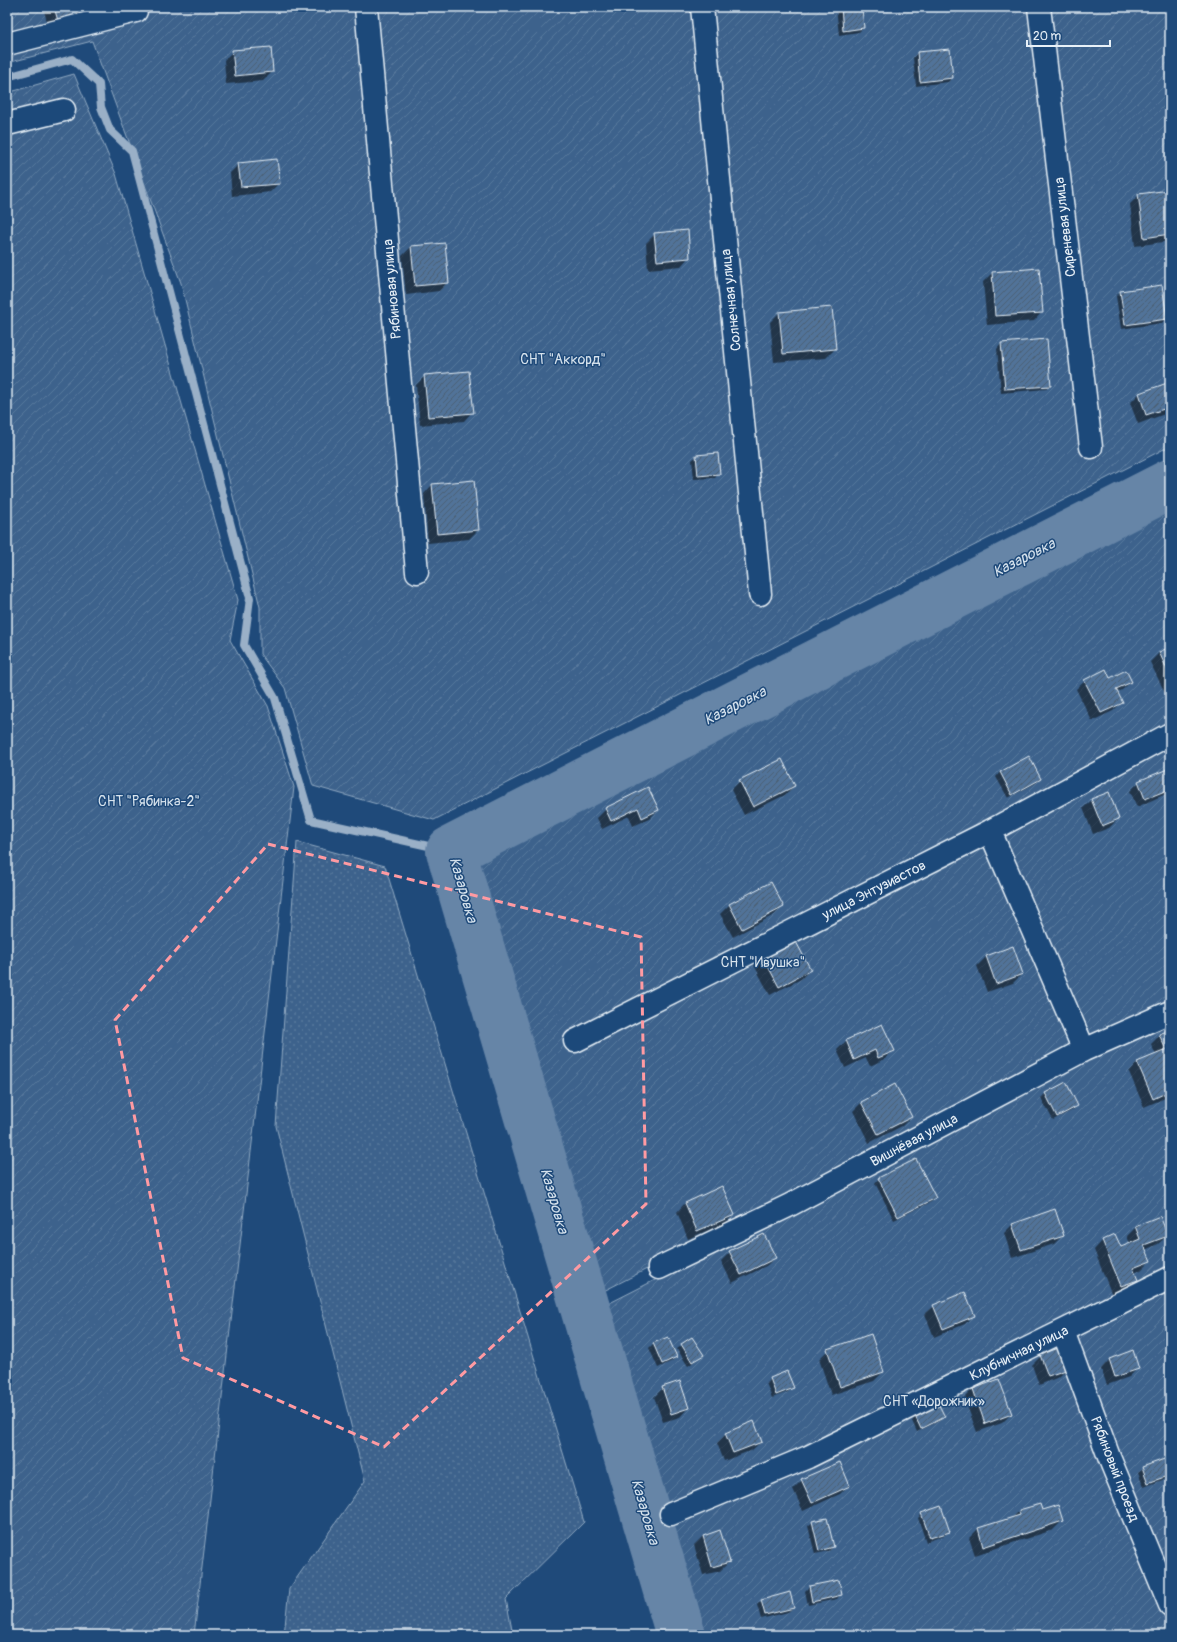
<svg xmlns="http://www.w3.org/2000/svg" width="1177" height="1642" font-family="Pangolin,sans-serif">
  <style>
    .grass { fill: url(#grass-dots); stroke: #92aac2 }
    .garden { fill: url(#garden-furrows); stroke: #92aac2 }
    .shadow { fill: #0007 }
    .lines { fill: none; stroke-linecap: round; stroke-linejoin: round }
    .stream { stroke: #9ab0c7; stroke-width: 8 }
    .river { stroke: #6685a7; stroke-width: 50 }
    .building { fill: url(#building-hatch); stroke: #e8f1f8 }
    .minor-casing { stroke: #e8f1f8; stroke-width: 25 }
    .minor { stroke: #1f4a7a; stroke-width: 22 }
    .marked { fill: none; stroke: #ff9aa2; stroke-width: 3; stroke-dasharray: 8 5; stroke-linejoin: round }
    .labels { text-anchor: middle; dominant-baseline: central; stroke-width: 3; stroke-linejoin: round; paint-order: stroke }
    .street-label { font-size: 14px; fill: #e8f1f8; stroke: #1f4a7a }
    .park-label { font-size: 14px; fill: #d7e3ed; stroke: #1f4a7a }
    .water-label { font-size: 15px; font-style: italic; fill: #d4e1ec; stroke: #1f4a7a }
  </style>
  <defs>
    <pattern id="grass-dots" width="8" height="8" patternUnits="userSpaceOnUse"><rect width="8" height="8" fill="#3c628c"/><path d="M2 2h.1M6 6h.1" fill="none" stroke="#58799d" stroke-width="1.8" stroke-linecap="round"/></pattern>
    <pattern id="garden-furrows" width="10" height="10" patternUnits="userSpaceOnUse"><rect width="10" height="10" fill="#3c628c"/><path d="M-1 1l2-2M0 10L10 0M9 11l2-2" fill="none" stroke="#58799d"/></pattern>
    <pattern id="building-hatch" width="6" height="6" patternUnits="userSpaceOnUse"><rect width="6" height="6" fill="#517399"/><path d="M-1 1l2-2M0 6l6-6M5 7l2-2" fill="none" stroke="#4c5e72"/></pattern>
  </defs>
  <rect width="100%" height="100%" fill="#1f4a7a"/>
  <filter id="ink" filterUnits="userSpaceOnUse"><feTurbulence type="fractalNoise" baseFrequency=".025" numOctaves="2"/><feDisplacementMap in="SourceGraphic" scale="8" xChannelSelector="R" yChannelSelector="G"/><feConvolveMatrix kernelMatrix="1 2 1 2 8 2 1 2 1" color-interpolation-filters="sRGB"/></filter>
  <g filter="url(#ink)">
    <path class="grass" d="M297,842l88,24 199,656 -78,77 7,36h-229l5,-46 76,-108 -89,-355z"/>
    <path class="garden" d="M7,7h1163v439l-736,374 -121,-34 -28,-98 -25,-34v-47l-79,-324 -89,-242 -85,22z
      M74,74l42,100 122,426 -8,40 38,66 26,81 -100,848h-187v-1542z
      M1170,510v492l-578,295 -127,-430z
      M1170,1024v611h-480l-96,-324 474,-241z"/>
    <path class="shadow" d="M43,7h47l-41,22z
      M836,7h25l2,21 -4,4 -20,3z
      M233,51l39,21 -9,9 -37,3 -2,-24z
      M917,53l35,25 -4,4 -32,4 -3,-28z
      M239,164l40,19 -9,9 -38,4 -2,-23z
      M1170,191v50l-35,5 -5,-42 9,-9z
      M655,234l34,23 -8,9 -33,3 -2,-26z
      M411,247l37,35 -9,9 -33,4 -4,-39z
      M1039,269l3,43 -8,9 -47,4 -4,-43 9,-9z
      M1161,286l5,32 -4,5 -41,6 -5,-33 4,-4z
      M831,308l4,41 -9,9 -52,4 -4,-40 9,-9z
      M1001,344l49,41 -4,4 -45,4 -4,-44z
      M425,376l47,36 -8,9 -44,4 -4,-40z
      M1170,383v29l-32,12 -8,-21 9,-9z
      M697,456l22,17 -4,5 -21,1 -2,-19z
      M432,485l46,45 -9,9 -41,4 -4,-49z
      M1170,648v51h-2l-18,-37 9,-9z
      M1110,679l21,3 -9,8 -5,3 5,9 -9,9 -21,10 -16,-32 9,-8z
      M1170,769v23l-33,15 -7,-16 9,-9z
      M1000,772l40,7 -4,4 -28,15 -12,-21z
      M740,781l54,5 -9,9 -41,20 -13,-25z
      M647,789l11,21 -9,9 -16,7 -4,-10 -27,13 -5,-11 9,-9z
      M1092,800l26,19 -9,9 -16,6 -10,-26z
      M771,884l12,23 -9,8 -41,22 -13,-23 9,-9z
      M1012,947l10,27 -9,9 -26,9 -10,-26 9,-9z
      M763,956l47,14 -9,9 -31,16 -16,-30z
      M881,1025l12,26 -8,8 -15,7 -4,-8 -21,10 -8,-18 9,-9z
      M1170,1031v65l-26,11 -15,-35 8,-9 19,-8 -5,-11 9,-9z
      M1065,1084l12,22 -4,4 -20,10 -12,-22 4,-4z
      M862,1102l49,15 -9,9 -33,17 -16,-32z
      M879,1178l56,20 -4,4 -37,18 -19,-37z
      M685,1203l49,12 -9,8 -37,16 -11,-27z
      M1013,1224l50,11 -9,9 -42,14 -8,-25z
      M1136,1227l31,9 -9,8 -13,6 5,11 -9,9 -7,3 3,6 -9,9 -16,7 -18,-45 8,-9 18,8 10,-5 -3,-8z
      M730,1252l45,6 -9,8 -34,17 -11,-22z
      M934,1306l39,9 -8,9 -31,13 -9,-23z
      M667,1338l9,19 -4,4 -14,7 -9,-20 4,-4z
      M692,1338l11,17 -15,11 -11,-17z
      M828,1350l55,22 -9,9 -43,14 -12,-36z
      M1041,1356l27,12 -9,9 -20,8 -7,-20z
      M1109,1360l29,8 -9,9 -22,8 -6,-16z
      M771,1379l22,8 -5,5 -16,6 -6,-15z
      M663,1388l25,20 -8,9 -17,5 -9,-25z
      M973,1389l38,25 -9,9 -25,9 -13,-34z
      M916,1417h27l-4,4 -22,11 -5,-11z
      M726,1434l35,8 -9,8 -28,11 -7,-18z
      M1170,1458v19l-26,10 -6,-15 5,-4z
      M802,1480l47,5 -9,9 -37,17 -10,-22z
      M1039,1505l2,6 21,10 -9,9 -78,25 -6,-17 9,-9 33,-10 8,-8z
      M922,1514l27,17 -4,4 -19,7 -8,-24z
      M813,1522l20,25 -4,4 -14,3 -7,-28z
      M703,1536l26,26 -9,9 -17,4 -9,-30z
      M809,1587l32,7 -4,5 -29,6 -3,-14z
      M761,1601l32,7 -5,4 -27,7 -4,-14z"/>
    <g class="lines">
      <path class="stream" d="M7,77l65,-18 27,25 2,23 9,23 22,21 118,447 -6,47 31,53 36,122 140,31"/>
      <path class="river" d="M681,1635l-230,-784 719,-367"/>
    </g>
    <path class="building" d="M54,7h37l1,5 -34,9z
      M841,7h21l2,21 -21,3z
      M271,47l2,25 -38,4 -3,-26z
      M950,49l3,29 -33,4 -3,-30z
      M277,159l3,25 -39,3 -3,-24z
      M1170,190v44l-26,4 -6,-44z
      M688,230l2,28 -33,3 -3,-28z
      M445,243l4,40 -34,3 -4,-40z
      M1039,268l4,45 -48,3 -3,-44z
      M1162,285l5,34 -42,6 -5,-34z
      M832,307l4,42 -53,5 -4,-42z
      M1047,339l4,47 -46,3 -4,-46z
      M469,371l5,42 -46,4 -4,-42z
      M1170,382v25l-24,8 -7,-22z
      M718,453l2,21 -22,2 -2,-21z
      M474,480l5,50 -42,4 -5,-50z
      M1170,647v29l-11,-24z
      M1106,669l4,9 16,-8 6,12 -16,7 7,14 -22,10 -17,-33z
      M1029,756l12,23 -29,16 -12,-23z
      M782,759l13,27 -42,21 -14,-27z
      M1170,768v21l-25,10 -7,-18z
      M648,787l11,23 -17,8 -4,-10 -27,13 -6,-13z
      M1109,792l10,27 -17,7 -11,-27z
      M771,882l13,25 -42,22 -13,-25z
      M794,938l17,32 -32,17 -17,-32z
      M1013,946l10,28 -27,10 -10,-28z
      M882,1024l13,27 -17,7 -3,-8 -21,10 -8,-20z
      M1170,1030v61l-17,8 -16,-37 29,-12 -7,-16z
      M1066,1082l12,24 -21,11 -12,-24z
      M895,1084l17,33 -34,17 -17,-32z
      M916,1159l20,39 -38,19 -20,-39z
      M722,1186l13,29 -38,16 -12,-28z
      M1055,1209l9,27 -43,14 -9,-26z
      M1160,1216l8,20 -24,9 7,16 -18,7 5,12 -17,6 -19,-46 13,-6 6,13 19,-8 -5,-13z
      M764,1234l12,24 -35,17 -12,-24z
      M965,1292l10,24 -32,13 -10,-24z
      M871,1334l13,38 -44,15 -13,-38z
      M668,1337l9,20 -15,7 -9,-21z
      M692,1337l12,18 -12,7 -11,-18z
      M1061,1347l8,22 -21,7 -8,-21z
      M1133,1350l6,19 -24,8 -6,-18z
      M787,1371l7,17 -18,7 -6,-17z
      M999,1379l13,35 -27,10 -12,-35z
      M680,1381l9,27 -18,6 -9,-27z
      M939,1405l6,12 -24,12 -6,-13z
      M754,1421l8,21 -29,11 -8,-20z
      M1170,1457v18l-22,8 -6,-16z
      M840,1462l10,24 -38,17 -11,-24z
      M1040,1504l2,6 16,-5 5,16 -80,26 -5,-19 42,-13 -1,-5z
      M941,1506l9,26 -20,6 -9,-25z
      M827,1518l7,29 -15,4 -7,-30z
      M720,1530l10,32 -18,5 -9,-31z
      M839,1580l3,15 -30,7 -3,-16z
      M790,1592l4,16 -29,7 -4,-15z"/>
    <g class="lines">
      <defs>
        <path id="minor" d="M366,7l51,565
          M702,7l58,587
          M1039,7l52,440
          M7,44l129,-33 -1,-4
          M7,124l57,-14
          M990,831l94,219
          M575,1041l415,-210 180,-97
          M659,1268l129,-62 296,-156 86,-38
          M1063,1331l46,126 61,148
          M671,1514l137,-57 362,-179"/>
      </defs>
      <use href="#minor" class="minor-casing"/>
      <use href="#minor" class="minor"/>
    </g>
  </g>
  <path class="marked" d="M268,844l373,93 5,267 -262,243 -201,-89 -68,-338z"/>
  <g class="labels">
    <g class="street-label">
      <text transform="translate(1065 227) rotate(-97)">Сиреневая улица</text>
      <text transform="translate(392 289) rotate(-95)">Рябиновая улица</text>
      <text transform="translate(731 300) rotate(-96)">Солнечная улица</text>
      <text transform="translate(874 890) rotate(-27)">улица Энтузиастов</text>
      <text transform="translate(914 1140) rotate(-28)">Вишнёвая улица</text>
      <text transform="translate(1019 1353) rotate(-26)">Клубничная улица</text>
      <text transform="translate(1115 1469) rotate(69)">Рябиновый проезд</text>
    </g>
    <g class="park-label">
      <text x="563" y="359">СНТ "Аккорд"</text>
      <text x="149" y="801">СНТ "Рябинка-2"</text>
      <text x="763" y="962">СНТ "Ивушка"</text>
      <text x="934" y="1401">СНТ «Дорожник»</text>
    </g>
    <g class="water-label">
      <text transform="translate(1024 558) rotate(-27)">Казаровка</text>
      <text transform="translate(735 706) rotate(-27)">Казаровка</text>
      <text transform="translate(463 890) rotate(74)">Казаровка</text>
      <text transform="translate(554 1201) rotate(74)">Казаровка</text>
      <text transform="translate(645 1512) rotate(74)">Казаровка</text>
    </g>
  </g>
  <rect width="1177" height="1642" fill="none" stroke="#1f4a7a" stroke-width="24"/>
  <rect x="12" y="12" width="1153" height="1618" fill="none" stroke="#e8f1f8" stroke-width="1.5" filter="url(#ink)"/>
  <path d="M1027 40v6h83v-6" fill="none" stroke="#e8f1f8" stroke-width="2"/>
  <text x="1033" y="40" font-size="12" fill="#e8f1f8" stroke="#1f4a7a" stroke-width="3" paint-order="stroke">20 m</text>
</svg>
